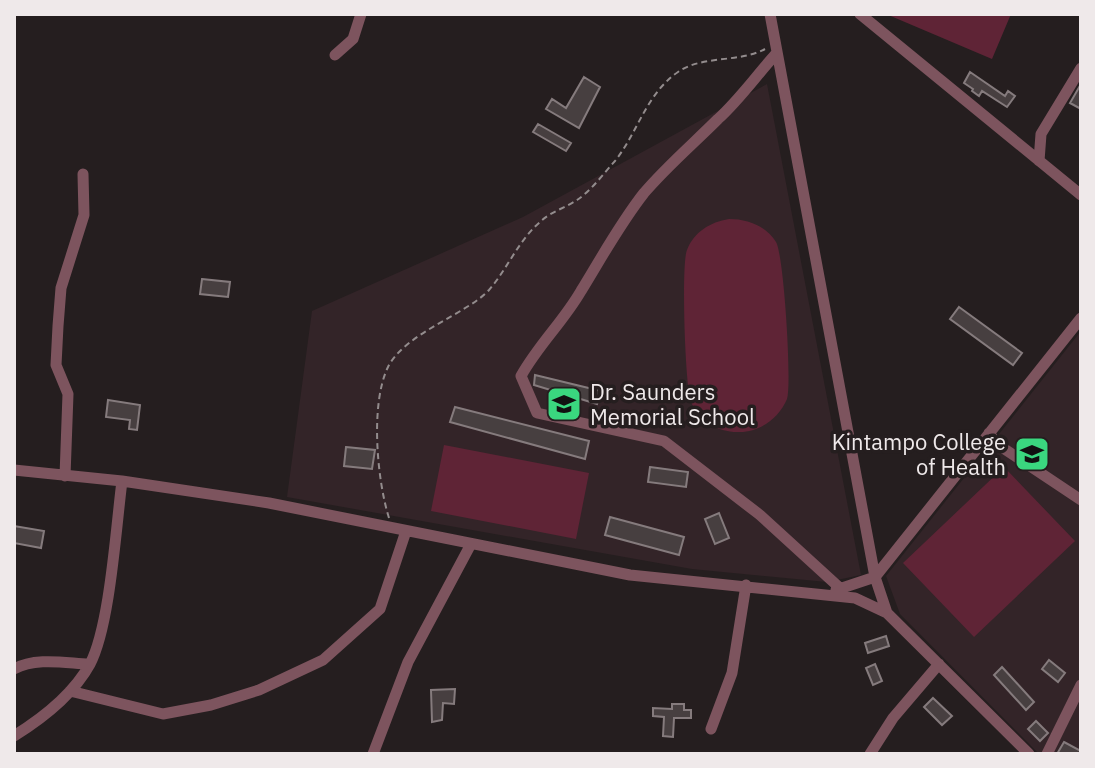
<svg xmlns="http://www.w3.org/2000/svg" width="1095" height="768" font-family="'IBM Plex Sans',sans-serif">
  <style>
    .built { fill: #332428 }
    .green { fill: #5f2436 }
    .building { fill: #473f40; stroke: #857b7d; stroke-width: 2 }
    .lines { fill: none; stroke-linecap: round; stroke-linejoin: round }
    .path { stroke: #938c8d; stroke-width: 2; stroke-dasharray: 6 4; stroke-linecap: butt }
    .minor { stroke: #7d545e; stroke-width: 11 }
    .labels { text-anchor: middle; dominant-baseline: central; stroke-width: 7; stroke-linejoin: round; paint-order: stroke }
    .poi-label { font-size: 22px; fill: #efe9ea; stroke: #251e1f; text-anchor: start }
  </style>
  <rect width="100%" height="100%" fill="#251e1f"/>
  <path class="built" d="M767,84l94,491 -34,7 -135,-13 -405,-72 25,-186 211,-94z
    M1081,331v423h-42l-139,-140 -14,-38z"/>
  <path class="green" d="M886,14h125l-19,45z
    M729,219c19,0 37,7 47,23 8,13 16,143 11,157 -8,19 -27,33 -47,33 -21,1 -41,-11 -49,-30 -6,-15 -10,-139 -4,-152 7,-18 23,-28 42,-31z
    M444,445l145,28 -13,66 -145,-28z
    M1004,467l71,74 -101,96 -71,-74z"/>
  <path class="building" d="M970,72l35,24 3,-5 7,5 -8,11 -25,-16 -3,5 -7,-5 1,-2 -9,-6z
    M584,77l16,10 -21,41 -33,-19 6,-10 14,9z
    M1081,84v25l-11,-6z
    M538,124l33,19 -5,8 -33,-19z
    M202,279l28,3 -2,15 -28,-3z
    M959,307l63,46 -9,12 -63,-46z
    M535,375l66,16 -4,13 -63,-19z
    M108,400l32,5 -3,25 -8,-1 1,-9 -24,-3z
    M455,407l134,34 -4,18 -135,-37z
    M346,447l29,3 -3,19 -28,-3z
    M650,467l38,5 -2,15 -38,-5z
    M719,513l10,25 -14,6 -10,-25z
    M610,517l74,20 -5,18 -74,-20z
    M14,526l30,5 -3,17 -27,-5z
    M886,636l3,10 -21,7 -3,-10z
    M1049,660l16,13 -7,9 -16,-13z
    M875,664l7,17 -9,4 -7,-17z
    M1002,667l32,35 -8,8 -32,-35z
    M455,689l-1,15 -11,-1 -1,17 -10,2 -1,-32z
    M933,698l19,18 -10,9 -18,-18z
    M672,704h12v6h7v8h-17l-1,19 -10,-1 1,-19 -11,-1v-8l19,1z
    M1036,721l12,12 -8,8 -12,-12z
    M1064,742l17,9v3h-24z"/>
  <g class="lines">
    <path class="path" d="M389,518c-12,-38 -19,-114 -1,-151 17,-34 79,-53 101,-77 19,-22 29,-49 51,-68 10,-10 25,-14 37,-22 14,-9 27,-27 38,-39 23,-29 31,-67 63,-89 24,-17 61,-9 87,-23"/>
    <path class="minor" d="M770,14l105,563 12,36
      M860,14l221,181
      M335,55l18,-16 8,-25
      M775,55c-19,21 -36,45 -57,64 -25,25 -51,47 -74,74 -25,32 -42,64 -63,98 -18,31 -42,53 -60,85l16,37 127,28 96,74 81,74
      M1039,161l2,-27 40,-66
      M989,433l8,11 84,56
      M14,470l108,11 147,22 361,72 225,23 32,15 142,141
      M65,476l3,-82 -12,-29 2,-39 3,-38 23,-73 -1,-41
      M836,590l39,-13 206,-259
      M14,669c22,-12 51,-6 75,-5
      M70,691l93,23 48,-9 48,-15 64,-30 57,-51 26,-78
      M711,729l21,-56 14,-88
      M14,736c29,-18 59,-41 76,-72 20,-38 26,-137 32,-183
      M373,754l35,-92 63,-118
      M870,754l23,-36 46,-54
      M1047,754l34,-69"/>
  </g>
  <defs>
    <symbol id="school-square" viewBox="-11 -11 22 22"><rect x="-9" y="-9" width="18" height="18" rx="4" fill="#3ad77f" stroke="#251e1f"/><path d="M0-5L7-2L0 1L-7-2ZM-4 1L0 2.5L4 1V4Q0 6-4 4Z" fill="#111"/></symbol>
  </defs>
  <g fill-rule="evenodd">
    <use href="#school-square" x="544" y="384" width="40" height="40"/>
    <use href="#school-square" x="1012" y="434" width="40" height="40"/>
  </g>
  <g class="labels">
    <g class="poi-label">
      <text x="590" y="391">Dr. Saunders<tspan x="590" dy="25">Memorial School</tspan></text>
      <text x="1006" y="441" text-anchor="end">Kintampo College<tspan x="1006" dy="25">of Health</tspan></text>
    </g>
  </g>
  <rect width="1095" height="768" fill="none" stroke="#efe9ea" stroke-width="32"/>
</svg>
